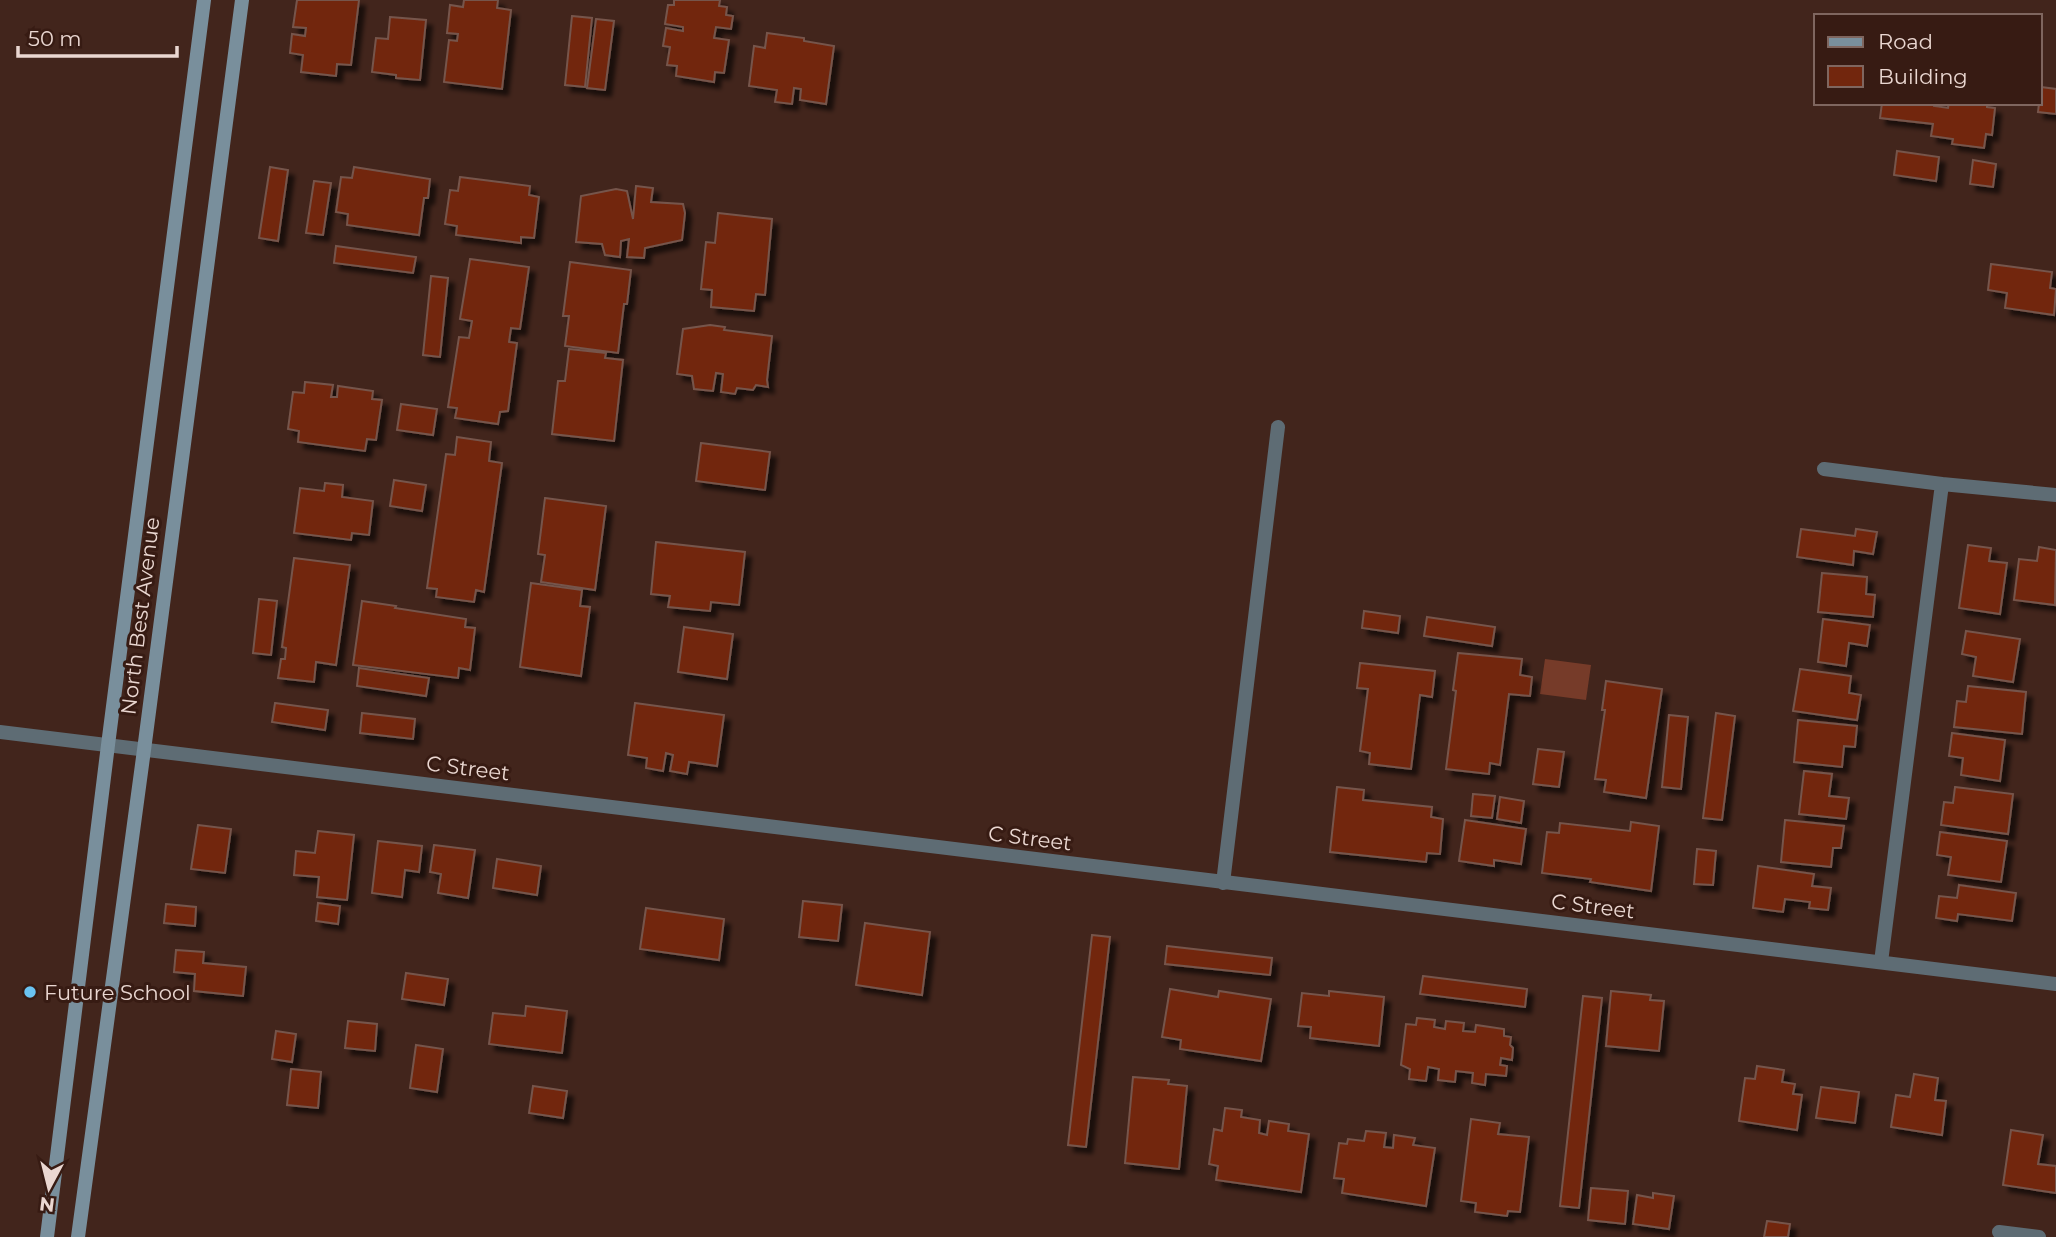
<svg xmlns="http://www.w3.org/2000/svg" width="2056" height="1237" font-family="Montserrat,sans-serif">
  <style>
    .green { fill: #763b29 }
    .building { fill: #72260d; stroke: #76554b; stroke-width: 2; filter: url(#shadow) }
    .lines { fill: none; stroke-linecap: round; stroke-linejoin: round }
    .street { stroke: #5e6c74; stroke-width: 14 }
    .secondary { stroke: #798f9c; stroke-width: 14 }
    .poi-dot { fill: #6ac3f1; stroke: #371b13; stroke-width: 2.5 }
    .labels { text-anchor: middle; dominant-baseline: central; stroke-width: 6; stroke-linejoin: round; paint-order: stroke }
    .street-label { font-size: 21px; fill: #ead7d1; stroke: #371b13 }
    .poi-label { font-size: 21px; fill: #ead7d1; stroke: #371b13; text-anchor: start }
  </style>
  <defs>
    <filter id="shadow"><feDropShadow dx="6" dy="6" stdDeviation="2" flood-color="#0009"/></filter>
  </defs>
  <rect width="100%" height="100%" fill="#42251c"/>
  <path class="green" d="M1545,659l46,6 -5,35 -46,-6z"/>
  <path class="building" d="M297,0h62l-8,65 -14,-1 -1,12 -35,-4 2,-17 -13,-2 2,-19 13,2 1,-8 -13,-1z
    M464,0h34l-1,8 14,2 -9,79 -58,-7 5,-42 8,1 1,-7 -11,-1 3,-28 13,2z
    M674,0h46l-1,6 8,1 -1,8 7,1 -2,13 -15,-2 -2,11 15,2 -5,33 -9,-1 -1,10 -38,-6 1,-10 -10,-1 3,-18 -7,-1 3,-18 17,3v-4l-18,-3 3,-19h6z
    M572,16l20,2 -7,69 -20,-2z
    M390,17l36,3 -6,60 -24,-2v-3l-24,-3 4,-34 12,1z
    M596,19l18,2 -9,69 -18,-2z
    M767,33l37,5v3l30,5 -8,58 -26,-4 1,-11 -7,-1 -2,16 -17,-2 2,-12 -28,-4 5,-40 11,2z
    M2041,87l15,2v25l-18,-2z
    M1882,103h52v3l14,2 1,-5h38v4l8,1 -3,27 -6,-1 -2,14 -32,-4 1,-5 -22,-3 2,-12 -53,-6z
    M1897,151l42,6 -3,24 -42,-6z
    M1973,160l23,4 -3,23 -23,-3z
    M270,167l18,3 -10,71 -19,-3z
    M354,167l76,12 -2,19h-4l-5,37 -72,-10 1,-11 -12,-2 5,-35 11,1z
    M460,177l70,9 -1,9 10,2 -5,41 -13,-1v6l-65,-8 1,-9 -12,-2 5,-34 8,1z
    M314,181l17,2 -8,52 -17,-2z
    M636,186l17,2 -2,14 32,2 2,9 -3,27 -37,8 -1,10 -17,-1 2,-18 -8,2 -1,16 -15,-2 -3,-11 -26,-2 5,-46 35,-7 11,2 6,28z
    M718,213l54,6 -7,76 -9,-1 -2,17 -43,-4 1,-17 -11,-1 5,-47 9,1z
    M336,246l80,11 -3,16 -79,-10z
    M470,259l59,8 -9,62 -9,-1 -2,14 8,1 -9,68 -8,1 -2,12 -43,-6 2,-10 -9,-1 11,-70 10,1 3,-17 -12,-2z
    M570,262l61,8 -4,34h-3l-6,49 -53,-7 4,-30h-6z
    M1991,264l61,8 -2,16 6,1 -2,26 -49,-7 2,-15 -19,-3z
    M431,276l17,2 -8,79 -17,-2z
    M710,325l15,2 -1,3 48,6 -5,44 1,7 -12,-2 -3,5 -16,-2 -2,6 -14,-2 2,-18 -7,-1 -3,18 -19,-2 -2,-13 -15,-2 6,-45z
    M569,349l37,4 -1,5 18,2 -9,81 -62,-7 6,-53h7z
    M305,382l28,3 -2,12h6l1,-11 35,5 -1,8 10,1 -6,40 -9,-1 -2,12 -67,-9 1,-11 -11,-2 5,-37 11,1z
    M401,404l36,5 -4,26 -36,-5z
    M457,437l34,5 -2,19 13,2 -18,129 -8,-2 -2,12 -38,-5 1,-8 -10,-1 19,-134 9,1z
    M701,443l69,9 -5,38 -69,-9z
    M394,480l32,5 -4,26 -32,-5z
    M325,483l18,2 -1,12 31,4 -4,34 -17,-2 -1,7 -57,-7 6,-45 24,3z
    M545,498l61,8 -11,84 -54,-8 4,-27 -7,-1z
    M1801,529l54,7 1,-7 21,3 -4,22 -19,-3 -1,14 -56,-8z
    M656,542l89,10 -6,53 -28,-3 -1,9 -42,-4 2,-11 -19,-2z
    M1968,545l23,3 -2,13 18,2 -7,51 -41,-6z
    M2039,547l17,3 -1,55 -41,-5 5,-41 18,2z
    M294,558l56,7 -14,100 -20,-3 -2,20 -36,-4 3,-19h4l1,-11 -4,-1z
    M1822,573l45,4 -1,17 9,1 -2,22 -55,-5z
    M531,583l51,7 -2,16 10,1 -9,69 -61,-9z
    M259,599l18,2 -6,54 -18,-2z
    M362,601l34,5 -1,2 71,11 -1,8 10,1 -5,42 -11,-2 -1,10 -105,-13z
    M1364,611l36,5 -2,17 -36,-5z
    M1427,617l68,10 -3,19 -68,-10z
    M1823,619l47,6 -3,21 -18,-3 -3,23 -28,-4z
    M684,627l49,7 -6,45 -49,-7z
    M1966,631l54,8 -7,43 -40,-6 3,-19 -14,-3z
    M1458,653l64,6 -2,16 12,2 -2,19 -21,-2 -9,71 -10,-2 -1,11 -43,-5 10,-78 -3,-1z
    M1360,663l75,8 -3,26 -12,-2 -9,74 -42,-5 1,-11 -10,-2 8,-62 -11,-1z
    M359,668l70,10 -3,18 -69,-10z
    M1800,669l51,7 -2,17 12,2 -4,25 -64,-9z
    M1606,681l56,8 -16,109 -42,-6 2,-12 -11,-1 10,-69h-3z
    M1968,686l58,6 -4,42 -68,-7 3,-26 9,1z
    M275,703l53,7 -3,20 -53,-8z
    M635,703l89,12 -7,51 -28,-4 -2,12 -17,-3 3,-16 -7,-2 -3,18 -17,-3 1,-10 -19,-3z
    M362,713l53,6 -2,20 -53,-6z
    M1716,713l19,3 -13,104 -19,-2z
    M1669,715l19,2 -7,72 -19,-2z
    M1798,720l59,6 -2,21 -11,-1 -2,21 -48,-5z
    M1952,733l53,7 -5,41 -39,-6 2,-17 -14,-2z
    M1538,749l26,3 -5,35 -26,-3z
    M1804,771l28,3 -3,22 20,2 -3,21 -47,-5z
    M1337,787l27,3 -1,10 69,7 -1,10 12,2 -3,35 -13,-1 -1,9 -96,-10z
    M1955,787l58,7 -5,40 -67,-9 3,-23 9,1z
    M1473,794l22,2 -3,22 -21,-2z
    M1500,797l24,4 -3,22 -24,-4z
    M1465,820l61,9 -5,35 -27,-4v6l-35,-5z
    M1785,820l59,6 -3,22h-8l-2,19 -50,-5z
    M1631,822l28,4 -8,65 -61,-9 1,-3 -49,-6 5,-41 12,1 1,-10 70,8z
    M198,825l33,4 -6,44 -34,-4z
    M318,831l36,4 -7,65 -30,-3 2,-20 -25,-2 2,-24 19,2z
    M1940,832l67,9 -6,41 -53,-7 3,-18 -14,-2z
    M378,841l44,5 -3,26 -14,-2 -3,27 -30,-4z
    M434,845l41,5 -7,48 -30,-5 3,-19 -11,-2z
    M1697,849l19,2 -3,34 -19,-1z
    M497,859l44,7 -4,29 -44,-7z
    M1758,866l56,8 -2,12 19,2 -3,22 -19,-2 1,-6 -25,-3 -2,13 -30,-4z
    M1959,885l57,8 -4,28 -54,-7 -1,7 -21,-3 3,-22 18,2z
    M803,901l39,4 -4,36 -39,-4z
    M318,903l22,3 -2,18 -22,-3z
    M166,904l30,3 -1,19 -31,-3z
    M646,908l78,11 -5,41 -79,-11z
    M865,923l65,9 -8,63 -66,-10z
    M1092,935l18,2 -24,210 -18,-2z
    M1167,946l105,12 -2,17 -105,-11z
    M176,950l28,2 -1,11 43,4 -3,29 -49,-5 1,-17 -21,-2z
    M406,973l42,6 -4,26 -42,-6z
    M1423,976l104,13 -2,18 -105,-13z
    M1170,989l48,8 1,-6 52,8 -10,62 -81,-12 1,-9 -19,-3z
    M1329,991l55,6 -5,49 -69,-8 1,-11 -13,-1 4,-33 27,3z
    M1611,991l40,4 -1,5 14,1 -5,50 -53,-5z
    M1583,996l19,2 -23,210 -19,-2z
    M526,1006l41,5 -5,42 -73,-9 4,-31 32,3z
    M1417,1018l18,2 -1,7 11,2 1,-8 18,2 -1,8 12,1 1,-7 28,4v7l7,1 -1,8 3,3 -1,12 -11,-2 -1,7 7,1 -1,10 -20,-2 -1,11 -13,-2 1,-10 -17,-2 -1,11 -17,-2 1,-11 -11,-2 -2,14 -17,-2 1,-10 -9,-4 5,-41 10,1z
    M348,1021l29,3 -2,27 -30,-3z
    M276,1031l20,3 -4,28 -20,-3z
    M416,1045l27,4 -6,43 -27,-4z
    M1757,1066l27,4 -2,12 13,2 -2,10 9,1 -5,35 -58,-9 6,-43 10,1z
    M291,1069l30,3 -3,36 -31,-3z
    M1914,1074l24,4 -3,22 11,1 -4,34 -51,-8 5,-32 14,2z
    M1133,1077l36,3 -1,4 19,2 -8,83 -54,-6z
    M533,1086l34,5 -4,27 -34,-5z
    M1821,1087l38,5 -4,31 -39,-5z
    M1225,1108l17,2 -1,7 19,3 -1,13 8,2 2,-14 20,3 -1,7 21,3 -8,58 -85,-12 2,-14 -9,-2 5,-35 8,2z
    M1471,1119l29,4 -2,11 31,3 -9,75 -12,-1 -1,5 -32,-4 1,-9 -15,-2z
    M2011,1130l32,5 -5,29 18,2v27l-53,-8z
    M1366,1131l20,2 -2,14 9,1 1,-13 21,3 -2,7 22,3 -9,58 -84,-13 2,-14 -10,-1 5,-35 8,1 1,-5 16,2z
    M1591,1188l37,3 -3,33 -37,-4z
    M1653,1193l21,3 -5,33 -36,-5 4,-29 16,3z
    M1767,1221l23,3 -2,13h-24z"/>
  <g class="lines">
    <path class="street" d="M1824,469l118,15 114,11
      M0,732l2056,252
      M1223,883l55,-456
      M1881,962l61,-478
      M1999,1232l40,5"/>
    <path class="secondary" d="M47,1237l61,-492 96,-745
      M78,1237l66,-487 98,-750"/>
  </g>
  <circle class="poi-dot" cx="30" cy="992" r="7"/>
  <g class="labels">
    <g class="street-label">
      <text transform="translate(140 616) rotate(-83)">North Best Avenue</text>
      <text transform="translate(468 768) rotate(7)">C Street</text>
      <text transform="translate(1030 838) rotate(7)">C Street</text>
      <text transform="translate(1593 906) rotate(7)">C Street</text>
    </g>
    <g class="poi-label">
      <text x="44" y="992">Future School</text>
    </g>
  </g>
  <rect x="1814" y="14" width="228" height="91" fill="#371b13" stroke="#7f665f" stroke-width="2"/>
  <rect x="1828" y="37" width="35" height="10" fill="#798f9c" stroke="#7f665f" stroke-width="2"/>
  <text x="1878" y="49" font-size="21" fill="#ead7d1">Road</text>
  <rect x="1828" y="66" width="35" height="21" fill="#72260d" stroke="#7f665f" stroke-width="2"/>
  <text x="1878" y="84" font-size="21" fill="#ead7d1">Building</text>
  <g transform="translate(49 1188) rotate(187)" stroke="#371b13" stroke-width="5" paint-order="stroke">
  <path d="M0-5L12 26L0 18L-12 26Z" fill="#ead7d1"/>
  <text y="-10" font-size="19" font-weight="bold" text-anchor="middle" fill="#ead7d1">N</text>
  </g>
  <path d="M18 46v10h159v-10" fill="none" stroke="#ead7d1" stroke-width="3.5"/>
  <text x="28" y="46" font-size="21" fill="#ead7d1" stroke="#371b13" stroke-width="5" paint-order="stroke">50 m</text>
</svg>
